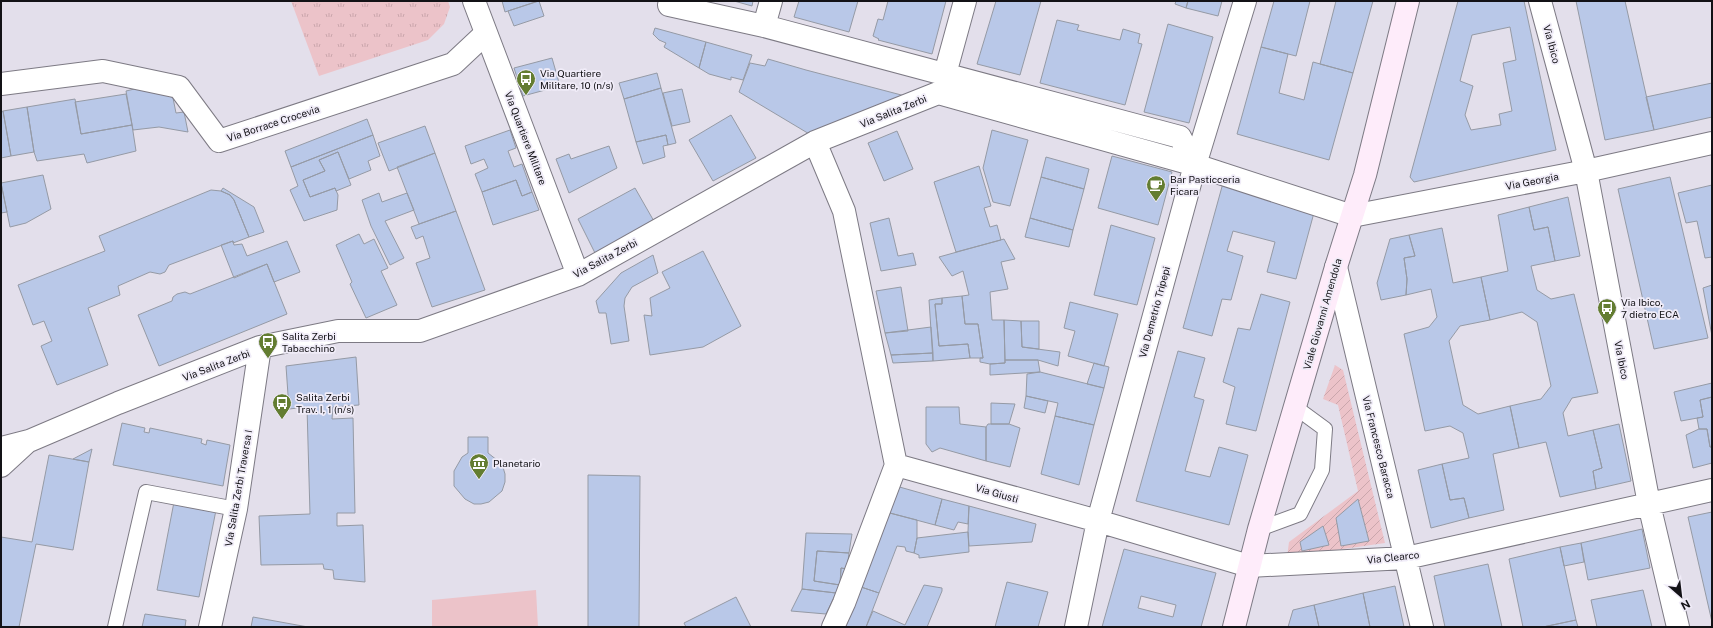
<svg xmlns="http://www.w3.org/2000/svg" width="1713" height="628" font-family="'Public Sans',sans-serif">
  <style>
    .grass { fill: url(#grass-tufts) }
    .park { fill: #ecc3c9 }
    .garden { fill: url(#garden-furrows) }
    .building { fill: #b9c8e8; stroke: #959aa5; fill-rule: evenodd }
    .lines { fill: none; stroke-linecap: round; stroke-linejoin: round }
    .lane-casing { stroke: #7d7a84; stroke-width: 16 }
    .street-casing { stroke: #7d7a84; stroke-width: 24 }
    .secondary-casing { stroke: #7d7a84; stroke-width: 24 }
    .lane { stroke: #fff; stroke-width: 14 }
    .street { stroke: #fff; stroke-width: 22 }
    .secondary { stroke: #feecfa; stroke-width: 22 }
    .labels { text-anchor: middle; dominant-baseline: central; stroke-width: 3.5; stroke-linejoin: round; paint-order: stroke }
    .street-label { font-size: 10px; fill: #131216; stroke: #f0ecf8 }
    .poi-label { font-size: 10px; fill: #131216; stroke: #f0ecf8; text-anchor: start }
  </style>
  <defs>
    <pattern id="grass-tufts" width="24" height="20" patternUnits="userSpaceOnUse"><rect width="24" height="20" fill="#ecc3c9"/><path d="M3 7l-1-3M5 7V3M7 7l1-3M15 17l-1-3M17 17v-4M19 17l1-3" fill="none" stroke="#caa6ac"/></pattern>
    <pattern id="garden-furrows" width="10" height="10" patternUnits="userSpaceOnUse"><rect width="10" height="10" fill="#ecc3c9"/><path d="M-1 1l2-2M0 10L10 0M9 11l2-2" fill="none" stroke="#caa6ac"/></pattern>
  </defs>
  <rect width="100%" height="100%" fill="#e3dfeb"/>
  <path class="grass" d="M291,1h157l2,6 -6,17 -16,16 -109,36z"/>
  <path class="park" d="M536,590l2,37h-106v-27z"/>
  <path class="garden" d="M1335,365l8,5 42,173 -98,14 2,-15 69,-51 -20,-86 -15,-6z"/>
  <path class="building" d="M502,1h36l-33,11z
    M539,1l5,15 -30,10 -6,-15z
    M734,1h19l-1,5z
    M799,1h59l-9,31 -55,-15z
    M888,1h58l-14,53 -54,-14 1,-1 -6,-3 5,-17 5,1z
    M996,1h45l-21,74 -43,-11z
    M1176,1h12l-2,7 -11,-4z
    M1188,1h34l-4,15 -32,-8z
    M1274,1h36l-14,55 -35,-9z
    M1336,1h37l-20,72 -33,-9z
    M1524,1l32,149 -142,32 -4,-5 48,-176zM1510,27l6,33 -13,3 9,48 -13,3 2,11 -30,5 -6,-15 8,-29 -13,-5 12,-46z
    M1576,1h49l29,129 -49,10z
    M1057,20l22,5 -2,5 43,10 3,-11 17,5 -2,9 4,1 -17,61 -85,-22z
    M1168,24l45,13 -24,86 -45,-11z
    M655,28l51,14 -7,26 -35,-21 2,-4 -7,-3 -6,-6z
    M706,42l46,13 -9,25 -12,-3v3l-22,-6 -10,-6z
    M1261,47l27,7 -9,39 25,7 9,-38 40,11 -24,87 -92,-26z
    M552,58l8,28 -37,10 -9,-28z
    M768,59l38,11 103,27 -93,41 -77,-46 11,-29 15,3z
    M657,73l4,15 -37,11 -5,-16z
    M1712,83v34l-58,13 -8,-33z
    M151,85l22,13 3,15 8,-1 4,20 -29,-5 -26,3 -7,-39z
    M661,88l15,55 -8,2 -2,-10 -30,7 -12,-43z
    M682,89l8,33 -18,4 -9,-33z
    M126,94l6,31 -51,9 -6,-32z
    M75,99l6,35 51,-9 4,26 -49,12 -3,-9 -47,7 -3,-9 -7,-45z
    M27,107l7,45 -23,4 -8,-45z
    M3,111l8,45 -10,2v-46z
    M731,115l25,43 -43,23 -24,-41z
    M367,119l6,16 -82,32 -6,-16z
    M425,126l10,27 -46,18 -11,-28z
    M510,130l6,18 -8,3 6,16 8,-3 10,28 -10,4 -6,-16 -34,12 -7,-18 13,-6 -4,-9 -13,5 -6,-18z
    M992,130l36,10 -18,66 -17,-4 -10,-34z
    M897,131l16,38 -29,12 -16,-38z
    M373,135l7,21 -12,5 3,9 -22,9 -11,-27 -19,8 6,11 -22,9 7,17 25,-9 3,7 -1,15 -33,11 -14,-31 8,-4 -7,-19z
    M666,135l2,10 -5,1 2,11 -22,7 -7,-22z
    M609,146l8,22 -48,25 -13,-34 13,-5 2,5z
    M338,152l13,33 -15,6 -1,-3 -25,9 -7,-17 22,-9 -6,-11z
    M435,153l21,58 -37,13 -22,-57z
    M1112,156l60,16 -14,53 -60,-17z
    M1046,157l43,12 -5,20 -43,-12z
    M979,166l12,40 -7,2 6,19 7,-2 4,15 -45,12 -22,-70z
    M43,175l8,34 -25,14 -16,4 -9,-44z
    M1041,177l43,12 -11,41 -43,-12z
    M1670,177l38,161 -54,11 -36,-160z
    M516,180l6,16 10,-4 7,18 -46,15 -11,-33z
    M1,183l6,29 -6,1z
    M1223,183l92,26 -19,70 -29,-7 8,-30 -42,-11 -6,20 16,5 -12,44 -9,-1 -10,37 -29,-8z
    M1712,185v72l-7,1 -8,-37 -11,2 -8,-30z
    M223,188l31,19 10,25 -15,5 -15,-37 -4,-5 -9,-4z
    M635,188l20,35 -59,32 -18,-36z
    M211,190l10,1 9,4 4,5 15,37 -16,6v-2l-64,24 -4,7 -5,2 -10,-2 -32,14 2,9 -32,13 20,57 -51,20 -16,-39 11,-5 -8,-20 -11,4 -15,-40 87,-34 -6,-15z
    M379,193l3,9 25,-9 7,17 -29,11 19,37 -14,7 -19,-39 -9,-26z
    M1568,197l12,59 -25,5 -7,-34 -14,3 -5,-23z
    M1529,207l5,23 14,-3 7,34 -24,5 6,24 14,9 23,-5 24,99 -26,5 -9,15 5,23 25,-6 9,38 -9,3 3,18 -36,8 -14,-55 -27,6 -9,-42 31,-7 10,-13 -14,-64 -15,-10 -32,8 -9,-43 27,-6 -10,-56z
    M456,211l29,79 -53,17 -16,-44 14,-5 -7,-22 -7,3 -5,-12z
    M889,218l9,38 15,-3 3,12 -35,6 -11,-48z
    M1030,218l43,12 -4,17 -44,-10z
    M1111,225l44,13 -18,67 -43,-10z
    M1442,228l11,55 28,-6 9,43 -30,6 -11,15 14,64 15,9 32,-8 9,42 -26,6 11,56 -35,8 -5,-20 -14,2 -8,-36 27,-6 -6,-25 -13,-7 -25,5 -21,-97 25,-7 8,-10 -6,-28 -25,6 1,-16 -3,-21 11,-2 -6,-21z
    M359,234l5,10 10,-5 14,29 -7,3 16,34 -31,13 -16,-34 2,-2 -16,-37z
    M1409,235l6,21 -11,2 3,21 -1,16 -25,5 -4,-17 13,-44z
    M1004,239l11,20 -14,3 7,27 -18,3 2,28h12l1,43 -15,1 -10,-2v-4h3l-5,-34h-13l-3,-28 7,-1 -6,-24 -11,5 -13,-19z
    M233,241l1,4 8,-1 5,12 40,-15 13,31 -26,10 -7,-18 -33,14 -13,-33z
    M703,251l38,75 -38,21 -53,8 -6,-40 8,1 -2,-18 20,-10 -8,-16z
    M653,255l5,18 -26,14 -7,11 -1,8 5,35 -18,3 -5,-31h-7l-3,-12 25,-28z
    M267,264l20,50 -128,52 -21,-51 34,-14 1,-4 4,-3 8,-2 5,2z
    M1712,285v51l-9,-48z
    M901,287l7,44 -23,2 -9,-42z
    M1261,294l29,8 -34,129 -30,-7 9,-37 -12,-5 15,-54 12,2z
    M962,296l3,28h13l5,34h-13l-2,-14 -29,2 -4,-42h7v-6z
    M942,298v6h-7l4,42 29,-2 2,14 -37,3 -4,-61z
    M1070,302l48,12 -14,52 -36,-10 7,-25 -11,-3z
    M1004,320l17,1 1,26 38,5 -2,14 -20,-6h-33z
    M1021,321h18v28l-17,-2z
    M931,327l2,26 -42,2 -6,-22z
    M1178,351l27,7 -11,39 10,3 -19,71 25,6 9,-30 29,8 -19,70 -93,-24z
    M933,353v8l-40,2 -2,-8z
    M356,357l3,48 -26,2 -1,12 21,-1 2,95h-18v13l26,-1 2,57 -31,-3 -1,-9 -9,-1 -1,-5 -62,1 -2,-49 51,-2 -3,-107 -18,2 -3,-43z
    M1005,360h33l2,12 -50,3v-11l15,-1z
    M1094,363l15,4 -5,21 -17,-4z
    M1040,372l64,16 -10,37 -39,-9 3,-13 -32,-7 1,-22z
    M1712,383v14l-12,3 3,17 -22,4 -7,-29z
    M1026,396l22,5 -3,12 -21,-5z
    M1712,397v50h-2l-3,-18h-8l-2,-11 6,-1 -3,-17z
    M991,403l24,1 -6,20h-18z
    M926,407h33l1,17 26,3v34l-46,-13 -8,4 -6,-8z
    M1055,416l39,9 -15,60 -38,-11z
    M122,423l23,5 -1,4 5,1 1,-5 52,11 -1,4 5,2 1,-5 23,5 -7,41 -110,-21z
    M988,424h21l11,4 -10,39 -24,-6v-34z
    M1619,424l12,57 -35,8 -3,-18 9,-3 -9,-38z
    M1699,429h8l3,18h2v16l-19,5 -7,-33z
    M468,437h20v16l14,11 3,10v8l-3,9 -13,11 -8,2h-7l-9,-5 -11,-13v-15l8,-14 6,-4z
    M92,449l-3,13 -16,-3z
    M49,455l40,7 -16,88 -37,-6 -17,83h-18v-90l31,5z
    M1442,464l8,36 14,-2 5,20 -38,10 -13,-58z
    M588,475l52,1 -1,151h-51z
    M896,486l46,13 -7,26 -49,-13z
    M942,499l27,7 -1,18 -10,-2 -4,8 -19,-5z
    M1358,499l11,42 -28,5 -5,-28z
    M174,502l42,8 -17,87 -42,-7z
    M969,506l67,18 -4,18 -63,4 -1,-14z
    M886,512l31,8v18l-3,15 -8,-2 -1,-4 -8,-1 -18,47 -21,-7z
    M1712,512v110l-24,-105z
    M1323,526l6,19 -27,6 -2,-9z
    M1642,529l8,39 -62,12 -7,-37z
    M968,532l1,20 -50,6v-3l-5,-2 3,-15z
    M806,533l46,1 -3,19 -32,-2 -3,30 26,4 -4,8 -34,-4z
    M1581,543l3,19 -20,4 -4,-19z
    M1560,547l16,73 -33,7h-20l-14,-68z
    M1124,549l92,24 -15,54h-99zM1141,596l35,9 -3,12 -35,-9z
    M817,551l32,2 -2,16 -6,-1 -1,17 -26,-4z
    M1488,564l14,63h-57l-11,-51z
    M841,568l6,1 -7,16z
    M1007,582l41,10 -10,35h-43z
    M924,585l18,3v3l-15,36h-61l7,-16 32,14z
    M858,586l21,7 -13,34h-26z
    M1395,586l9,41h-34l-7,-34z
    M802,589l34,4 -10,21 -35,-3z
    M1643,590l9,37h-55l-6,-27z
    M1363,593l7,34h-51l-5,-22z
    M736,597l15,30h-65l-2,-4z
    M1314,605l5,22h-31l5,-17z
    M145,614l41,6 -1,7h-43z
    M253,617l55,10h-57z
    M1576,620l2,7h-35z"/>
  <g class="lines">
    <defs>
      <path id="lane" d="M1259,529l41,-15 22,-44 3,-41 -30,-22
        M115,627l31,-135 90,17"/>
      <path id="street" d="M474,1l104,274
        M1540,1l46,170 63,333 29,123
        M669,5l95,21 416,111 15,28 157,51 234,-45 126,-28
        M764,26l7,-25
        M945,74l20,-73
        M1,84l102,-13 76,16 40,54 234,-77 32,-30
        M815,142l29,69 52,254 -52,138 -11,24
        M1336,267l86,360
        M1,448l28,-7 89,-38 142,-56 78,-16h82l158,-56 237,-133 123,-49 257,72
        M896,465l202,56 151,45 157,-8 306,-68
        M1,466l25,-23
        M210,627l26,-118 24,-162
        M1076,627l22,-106 97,-356 50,-164"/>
      <path id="secondary" d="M1234,627l25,-98 77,-262 29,-92 43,-174"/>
    </defs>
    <use href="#lane" class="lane-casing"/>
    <use href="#street" class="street-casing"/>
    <use href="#secondary" class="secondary-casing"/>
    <use href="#lane" class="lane"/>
    <use href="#street" class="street"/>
    <use href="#secondary" class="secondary"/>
  </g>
  <defs>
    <symbol id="bus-pin" viewBox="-11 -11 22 30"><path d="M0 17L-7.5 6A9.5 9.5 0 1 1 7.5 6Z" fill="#637d31" stroke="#f0ecf8"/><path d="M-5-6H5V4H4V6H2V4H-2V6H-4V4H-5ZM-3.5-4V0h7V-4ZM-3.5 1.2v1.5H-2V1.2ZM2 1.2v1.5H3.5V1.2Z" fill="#fff"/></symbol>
    <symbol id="cafe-pin" viewBox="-11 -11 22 30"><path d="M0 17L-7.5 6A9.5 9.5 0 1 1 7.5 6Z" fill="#637d31" stroke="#f0ecf8"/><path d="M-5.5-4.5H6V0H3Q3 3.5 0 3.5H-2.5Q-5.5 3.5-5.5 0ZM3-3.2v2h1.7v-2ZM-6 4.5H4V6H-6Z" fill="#fff"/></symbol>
    <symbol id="museum-pin" viewBox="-11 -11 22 30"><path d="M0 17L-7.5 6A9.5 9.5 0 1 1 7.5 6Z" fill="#637d31" stroke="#f0ecf8"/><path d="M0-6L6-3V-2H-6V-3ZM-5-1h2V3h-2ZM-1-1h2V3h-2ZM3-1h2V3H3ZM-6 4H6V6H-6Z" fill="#fff"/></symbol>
  </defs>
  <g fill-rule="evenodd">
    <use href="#bus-pin" x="515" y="68" width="22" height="30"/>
    <use href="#cafe-pin" x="1145" y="174" width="22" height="30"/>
    <use href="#bus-pin" x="1596" y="297" width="22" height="30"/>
    <use href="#bus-pin" x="257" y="331" width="22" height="30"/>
    <use href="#bus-pin" x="271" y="392" width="22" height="30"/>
    <use href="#museum-pin" x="468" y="452" width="22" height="30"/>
  </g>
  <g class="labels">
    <g class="street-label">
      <text transform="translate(1552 44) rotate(75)">Via Ibico</text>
      <text transform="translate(893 111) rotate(-22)">Via Salita Zerbi</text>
      <text transform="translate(273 123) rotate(-18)">Via Borrace Crocevia</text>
      <text transform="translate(526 138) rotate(69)">Via Quartiere Militare</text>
      <text transform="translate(1532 181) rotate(-11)">Via Georgia</text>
      <text transform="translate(605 258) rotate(-28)">Via Salita Zerbi</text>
      <text transform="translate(1154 312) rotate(-75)">Via Demetrio Tripepi</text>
      <text transform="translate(1322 314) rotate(-74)">Viale Giovanni Amendola</text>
      <text transform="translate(1622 360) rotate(79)">Via Ibico</text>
      <text transform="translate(216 365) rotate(-21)">Via Salita Zerbi</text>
      <text transform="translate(1379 447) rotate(76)">Via Francesco Baracca</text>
      <text transform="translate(238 488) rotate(-80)">Via Salita Zerbi Traversa I</text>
      <text transform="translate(997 493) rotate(16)">Via Giusti</text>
      <text transform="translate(1393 557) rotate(-6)">Via Clearco</text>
    </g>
    <g class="poi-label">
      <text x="540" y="73">Via Quartiere<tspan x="540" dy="12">Militare, 10 (n/s)</tspan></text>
      <text x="1170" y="179">Bar Pasticceria<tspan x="1170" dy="12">Ficara</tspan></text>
      <text x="1621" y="302">Via Ibico,<tspan x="1621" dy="12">7 dietro ECA</tspan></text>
      <text x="282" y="336">Salita Zerbi<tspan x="282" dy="12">Tabacchino</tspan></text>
      <text x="296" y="397">Salita Zerbi<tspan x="296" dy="12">Trav. I, 1 (n/s)</tspan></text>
      <text x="493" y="463">Planetario</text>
    </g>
  </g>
  <rect width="1713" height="628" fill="none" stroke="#131216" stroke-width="4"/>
  <g transform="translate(1681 596) rotate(152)" stroke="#f0ecf8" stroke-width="3" paint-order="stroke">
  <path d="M0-3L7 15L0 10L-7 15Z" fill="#131216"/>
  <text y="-6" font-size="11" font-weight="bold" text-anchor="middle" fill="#131216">N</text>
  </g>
</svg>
